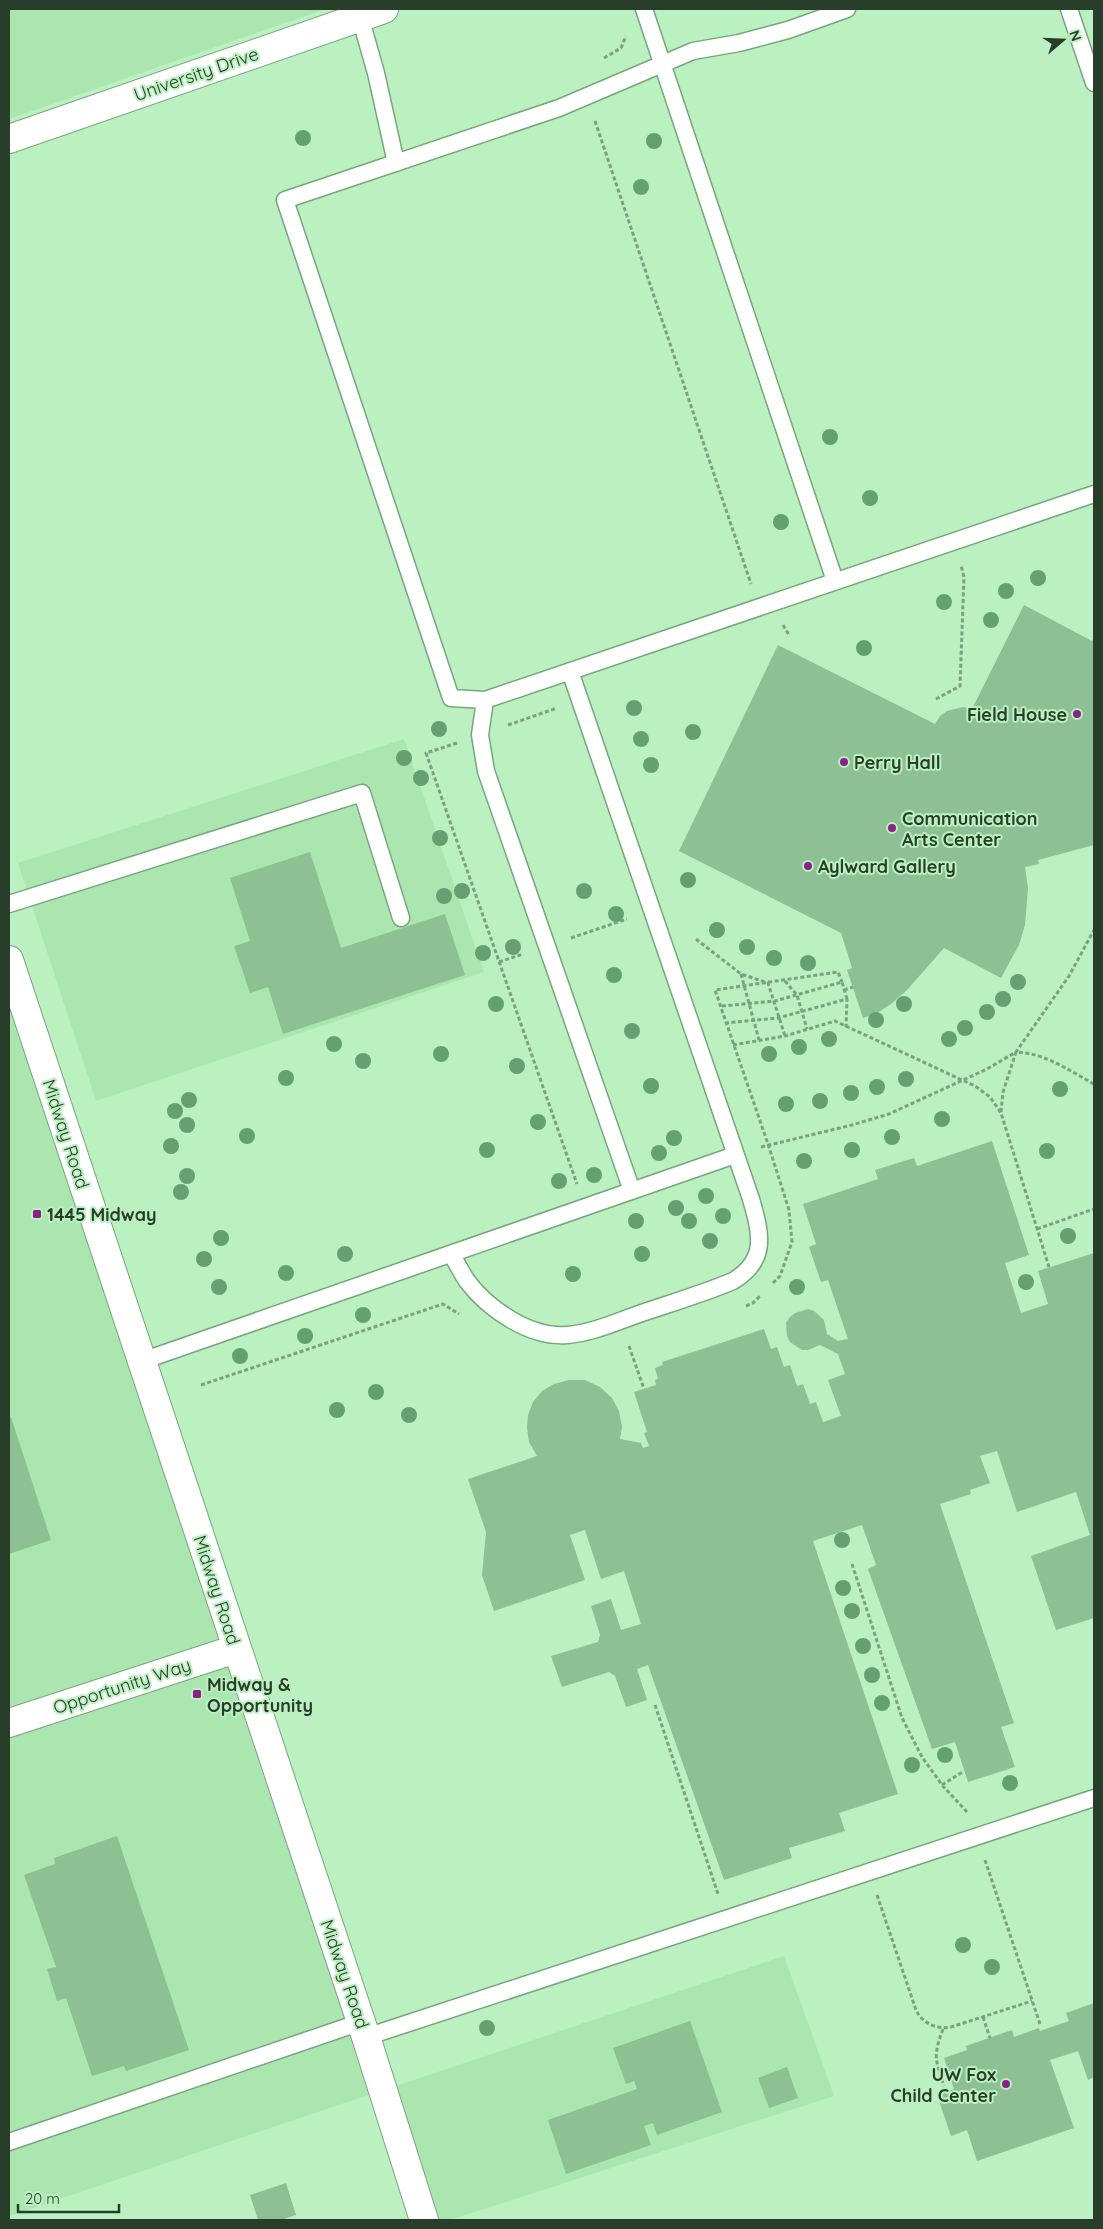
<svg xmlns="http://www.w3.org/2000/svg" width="1103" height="2229" font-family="Quicksand,sans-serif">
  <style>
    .built { fill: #abe6b1 }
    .building { fill: #8dc092 }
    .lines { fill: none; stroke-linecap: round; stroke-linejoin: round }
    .lane-casing { stroke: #75a77a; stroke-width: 19 }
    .street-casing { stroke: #75a77a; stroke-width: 30 }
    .secondary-casing { stroke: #75a77a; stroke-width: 30 }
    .path { stroke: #7ba27e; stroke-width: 3; stroke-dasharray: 4 2.5; stroke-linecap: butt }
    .lane { stroke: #fff; stroke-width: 16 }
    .street { stroke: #fff; stroke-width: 28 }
    .secondary { stroke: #fff; stroke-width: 28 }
    .tree { fill: #67a070 }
    .poi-dot { fill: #88228a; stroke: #bbf0c0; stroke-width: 2 }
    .labels { text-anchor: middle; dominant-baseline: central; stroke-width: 4; stroke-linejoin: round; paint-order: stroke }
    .street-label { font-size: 18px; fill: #283d2a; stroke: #bbf0c0 }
    .poi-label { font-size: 18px; font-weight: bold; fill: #283d2a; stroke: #bbf0c0; text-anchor: start }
  </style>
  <rect width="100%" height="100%" fill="#bbf0c0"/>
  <path class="built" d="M9,9h316l-316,110z
    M404,739l80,233 -388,129 -78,-238z
    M9,960l375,1130 400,-134 50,140 -384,124h-26l-41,-130 -374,126z"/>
  <path class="building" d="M1024,605l68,36 2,-4v208l-56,15 1,4 -14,3 3,21 -3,37 -6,20 -18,33 -57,-30 -37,42 -16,14 -14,9 -14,5 -16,-48 5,-2 -11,-35 -162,-82 99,-206 157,79 5,-8 7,-5 16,-4 9,2z
    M310,852l31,96 104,-34 20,61 -182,59 -15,-47 -18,6 -16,-47 16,-5 -20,-63z
    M992,1141l37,114 -24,8 16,50 27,-9 -10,-33 56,-18v365l-38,12 -25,-74 59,-21 -14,-43 -59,20 -20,-61 -17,5 10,27 -20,7 1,4 -31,10 74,219 -13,4 14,40 -47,15 -13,-40 -23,7 -64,-180 8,-4 -14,-40 -49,16 85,253 -59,19 6,18 -56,17 3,10 -68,22 -76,-215 -11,4 10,31 -21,7 -11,-31 -6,-4 -47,15 -11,-31 47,-14 2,-7 -9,-29 20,-7 10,31 20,-6 -17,-53 -23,8 -16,-49 -15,5 15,45 -91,31 -12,-36 4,-43 -18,-53 69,-23 -8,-14 -2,-14 1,-13 5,-13 9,-11 12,-7 15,-4h16l15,7 12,11 7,13 3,16 -2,12 21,4 2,5 6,-2 -5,-13 3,-1 -13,-40 22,-7 -1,-5 3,-1 -3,-11 8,-3 -1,-3 102,-33 7,20 6,-2 7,20 6,-2 7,21 6,-2 7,20 6,-2 7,20 18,-6 -13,-36 17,-6 -7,-20 -18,-9 -12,5h-6l-12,-8 -3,-6 -1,-13 4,-6 5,-4 13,-4 6,2 10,9 3,14 11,7 10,-2 -20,-59 -7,2 -12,-35 7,-3 -13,-40 75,-25 -3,-9 39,-12 3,8z
    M11,1417l40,123 -42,14v-136z
    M117,1836l72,214 -63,21 -2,-5 -32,10 -26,-78 -9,3 -10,-32 9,-2 -32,-92 31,-11 -1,-6z
    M1094,2003v74l-6,3 -10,-29 -28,9 24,68 -97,33 -10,-31 -16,6 -14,-41 17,-6 -10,-31 23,-8 -1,-4 46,-16 2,7 25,-9 1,3 29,-10 -3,-8z
    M690,2021l32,91 -65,23 -4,-12 -9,3 7,19 -85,29 -18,-54 89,-31 -3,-8 -8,3 -13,-36z
    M787,2067l11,31 -29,10 -11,-30z
    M286,2183l10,32 -15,5h-23l-8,-25z"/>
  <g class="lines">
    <defs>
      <path id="lane" d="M644,9l191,572
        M847,9l-59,21 -49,13 -46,8 -134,57 -274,92 166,498 34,2 609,-206
        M1069,9l25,74
        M360,17l16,56 20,90
        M485,700l-5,35 6,36 146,420
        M9,904l353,-111 39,125
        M451,1254c6,9 10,18 16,27 21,28 63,57 100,54 25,-2 49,-13 72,-21 32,-11 63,-20 94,-33 35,-21 28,-47 18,-82l-181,-528
        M142,1361l593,-206
        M366,2037l728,-239
        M9,2142l352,-120"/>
      <path id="street" d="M9,139l375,-130
        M9,1723l227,-74"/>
      <path id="secondary" d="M9,960l357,1077 58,183"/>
    </defs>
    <use href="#lane" class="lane-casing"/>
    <use href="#street" class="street-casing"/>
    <use href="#secondary" class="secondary-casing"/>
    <path class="path" d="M604,58l17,-10 5,-12
      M595,121l156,463
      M783,625l6,10
      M936,699l24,-13 4,-109 -3,-12
      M508,725l49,-17
      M457,743l-31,10 151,431
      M571,938l56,-19
      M696,939l45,35 27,9 17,53
      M499,962l24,-8
      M741,974l18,66
      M785,981l12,14 10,34
      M844,990l9,-3
      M722,1006l53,-5 67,-19 5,17
      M725,1023l53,-5 69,-19 -1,28
      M733,1045l52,-9 50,-15 140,65 15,11 11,16 48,154
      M1001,1112l2,-20 13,-40c29,1 54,19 78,32
      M761,1147l91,-22 37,-11 98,-45 29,-17 53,-76 25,-46
      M1037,1229l57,-20
      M773,1283l7,-7 12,-34 -3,-32 -21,-66 -53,-154 123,-18 4,10
      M746,1306l7,-3 8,-8
      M629,1346l15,43
      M201,1385l242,-81 16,10
      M852,1564l50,154 20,39 20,28 25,27
      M655,1705l63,189
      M942,1785l22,-14
      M985,1860l55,164
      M877,1895l39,115c6,13 21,20 35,17l81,-26
      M983,2017l7,21
      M943,2029c-10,27 -8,30 1,57"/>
    <use href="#lane" class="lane"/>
    <use href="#street" class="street"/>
    <use href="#secondary" class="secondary"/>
  </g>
  <g class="tree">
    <circle cx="303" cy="138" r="8"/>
    <circle cx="654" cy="141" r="8"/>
    <circle cx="641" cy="187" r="8"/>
    <circle cx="830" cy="437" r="8"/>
    <circle cx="870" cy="498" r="8"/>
    <circle cx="781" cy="522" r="8"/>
    <circle cx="1038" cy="578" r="8"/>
    <circle cx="1006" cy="591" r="8"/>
    <circle cx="944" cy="602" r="8"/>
    <circle cx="991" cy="620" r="8"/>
    <circle cx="864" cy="648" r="8"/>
    <circle cx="634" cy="708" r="8"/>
    <circle cx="439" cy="729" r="8"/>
    <circle cx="693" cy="732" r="8"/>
    <circle cx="641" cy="739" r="8"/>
    <circle cx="404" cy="758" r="8"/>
    <circle cx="651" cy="765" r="8"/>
    <circle cx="421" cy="778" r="8"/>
    <circle cx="440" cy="838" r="8"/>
    <circle cx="688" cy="880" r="8"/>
    <circle cx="462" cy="891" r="8"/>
    <circle cx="584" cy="891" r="8"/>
    <circle cx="444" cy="896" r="8"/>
    <circle cx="616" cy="914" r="8"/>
    <circle cx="717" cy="930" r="8"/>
    <circle cx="513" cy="947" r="8"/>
    <circle cx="747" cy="947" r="8"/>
    <circle cx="483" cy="953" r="8"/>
    <circle cx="774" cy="958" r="8"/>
    <circle cx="808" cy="963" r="8"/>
    <circle cx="614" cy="975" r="8"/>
    <circle cx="1018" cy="982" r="8"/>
    <circle cx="1003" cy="999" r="8"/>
    <circle cx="496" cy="1004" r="8"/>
    <circle cx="904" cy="1004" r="8"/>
    <circle cx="987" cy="1012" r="8"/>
    <circle cx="876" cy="1020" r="8"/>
    <circle cx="965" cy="1028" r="8"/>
    <circle cx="632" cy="1031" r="8"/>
    <circle cx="829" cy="1039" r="8"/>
    <circle cx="949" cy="1039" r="8"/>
    <circle cx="334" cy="1044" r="8"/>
    <circle cx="799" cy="1047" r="8"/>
    <circle cx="441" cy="1054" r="8"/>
    <circle cx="769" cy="1054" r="8"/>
    <circle cx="363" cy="1061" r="8"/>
    <circle cx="517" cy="1066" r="8"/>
    <circle cx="286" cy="1078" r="8"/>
    <circle cx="906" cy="1079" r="8"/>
    <circle cx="651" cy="1086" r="8"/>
    <circle cx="877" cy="1087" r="8"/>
    <circle cx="1060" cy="1089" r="8"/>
    <circle cx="851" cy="1093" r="8"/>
    <circle cx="189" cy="1100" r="8"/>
    <circle cx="820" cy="1101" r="8"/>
    <circle cx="786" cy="1104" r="8"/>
    <circle cx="175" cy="1111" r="8"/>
    <circle cx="942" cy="1119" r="8"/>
    <circle cx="538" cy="1122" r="8"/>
    <circle cx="187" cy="1125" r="8"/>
    <circle cx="247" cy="1136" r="8"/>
    <circle cx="892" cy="1137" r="8"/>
    <circle cx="674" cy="1138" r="8"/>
    <circle cx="171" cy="1146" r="8"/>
    <circle cx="487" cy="1150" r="8"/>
    <circle cx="852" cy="1150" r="8"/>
    <circle cx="1047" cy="1151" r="8"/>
    <circle cx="659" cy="1153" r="8"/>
    <circle cx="804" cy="1161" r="8"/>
    <circle cx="594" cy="1175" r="8"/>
    <circle cx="187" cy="1176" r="8"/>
    <circle cx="559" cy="1181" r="8"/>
    <circle cx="181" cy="1192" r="8"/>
    <circle cx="706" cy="1196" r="8"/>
    <circle cx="676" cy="1208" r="8"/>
    <circle cx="723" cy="1216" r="8"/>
    <circle cx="636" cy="1221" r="8"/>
    <circle cx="689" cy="1221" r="8"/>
    <circle cx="1068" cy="1236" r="8"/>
    <circle cx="221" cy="1238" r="8"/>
    <circle cx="710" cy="1241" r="8"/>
    <circle cx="345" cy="1254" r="8"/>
    <circle cx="642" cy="1254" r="8"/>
    <circle cx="204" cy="1259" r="8"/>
    <circle cx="286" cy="1273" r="8"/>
    <circle cx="573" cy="1274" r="8"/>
    <circle cx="1026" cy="1282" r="8"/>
    <circle cx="219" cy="1287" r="8"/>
    <circle cx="797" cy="1287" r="8"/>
    <circle cx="363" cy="1315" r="8"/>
    <circle cx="305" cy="1336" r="8"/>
    <circle cx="240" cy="1356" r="8"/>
    <circle cx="376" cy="1392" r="8"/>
    <circle cx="337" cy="1410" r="8"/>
    <circle cx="409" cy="1415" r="8"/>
    <circle cx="842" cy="1540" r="8"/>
    <circle cx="843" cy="1588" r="8"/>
    <circle cx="852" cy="1611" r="8"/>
    <circle cx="863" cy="1646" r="8"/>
    <circle cx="872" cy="1675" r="8"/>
    <circle cx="882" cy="1703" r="8"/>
    <circle cx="945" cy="1755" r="8"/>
    <circle cx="912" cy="1765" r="8"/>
    <circle cx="1010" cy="1783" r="8"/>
    <circle cx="963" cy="1945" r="8"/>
    <circle cx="992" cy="1967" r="8"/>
    <circle cx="487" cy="2028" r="8"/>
  </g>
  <g class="poi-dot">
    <circle cx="1077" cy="714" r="5"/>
    <circle cx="844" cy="762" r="5"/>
    <circle cx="892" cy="828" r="5"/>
    <circle cx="808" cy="866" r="5"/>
    <rect x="32" y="1209" width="10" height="10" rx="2.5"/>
    <rect x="192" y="1689" width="10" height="10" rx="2.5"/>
    <circle cx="1006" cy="2084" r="5"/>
  </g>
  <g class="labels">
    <g class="street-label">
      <text transform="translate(196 74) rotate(-19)">University Drive</text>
      <text transform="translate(66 1134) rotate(72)">Midway Road</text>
      <text transform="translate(217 1590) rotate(72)">Midway Road</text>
      <text transform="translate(122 1686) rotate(-18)">Opportunity Way</text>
      <text transform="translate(345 1974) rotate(71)">Midway Road</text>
    </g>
    <g class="poi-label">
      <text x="1067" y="714" text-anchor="end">Field House</text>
      <text x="854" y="762">Perry Hall</text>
      <text x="902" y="818">Communication<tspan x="902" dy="21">Arts Center</tspan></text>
      <text x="818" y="866">Aylward Gallery</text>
      <text x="47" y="1214">1445 Midway</text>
      <text x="207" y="1684">Midway &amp;<tspan x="207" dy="21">Opportunity</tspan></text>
      <text x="996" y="2074" text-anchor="end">UW Fox<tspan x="996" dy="21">Child Center</tspan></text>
    </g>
  </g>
  <rect width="1103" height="2229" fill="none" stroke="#283d2a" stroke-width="20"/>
  <g transform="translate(1063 40) rotate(71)" stroke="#bbf0c0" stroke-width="4" paint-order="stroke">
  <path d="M0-4L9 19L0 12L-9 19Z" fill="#283d2a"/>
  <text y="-8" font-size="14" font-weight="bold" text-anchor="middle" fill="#283d2a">N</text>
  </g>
  <path d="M18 2204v8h101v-8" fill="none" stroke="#283d2a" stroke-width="2.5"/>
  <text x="25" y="2204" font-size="15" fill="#283d2a" stroke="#bbf0c0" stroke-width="4" paint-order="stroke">20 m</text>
</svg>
